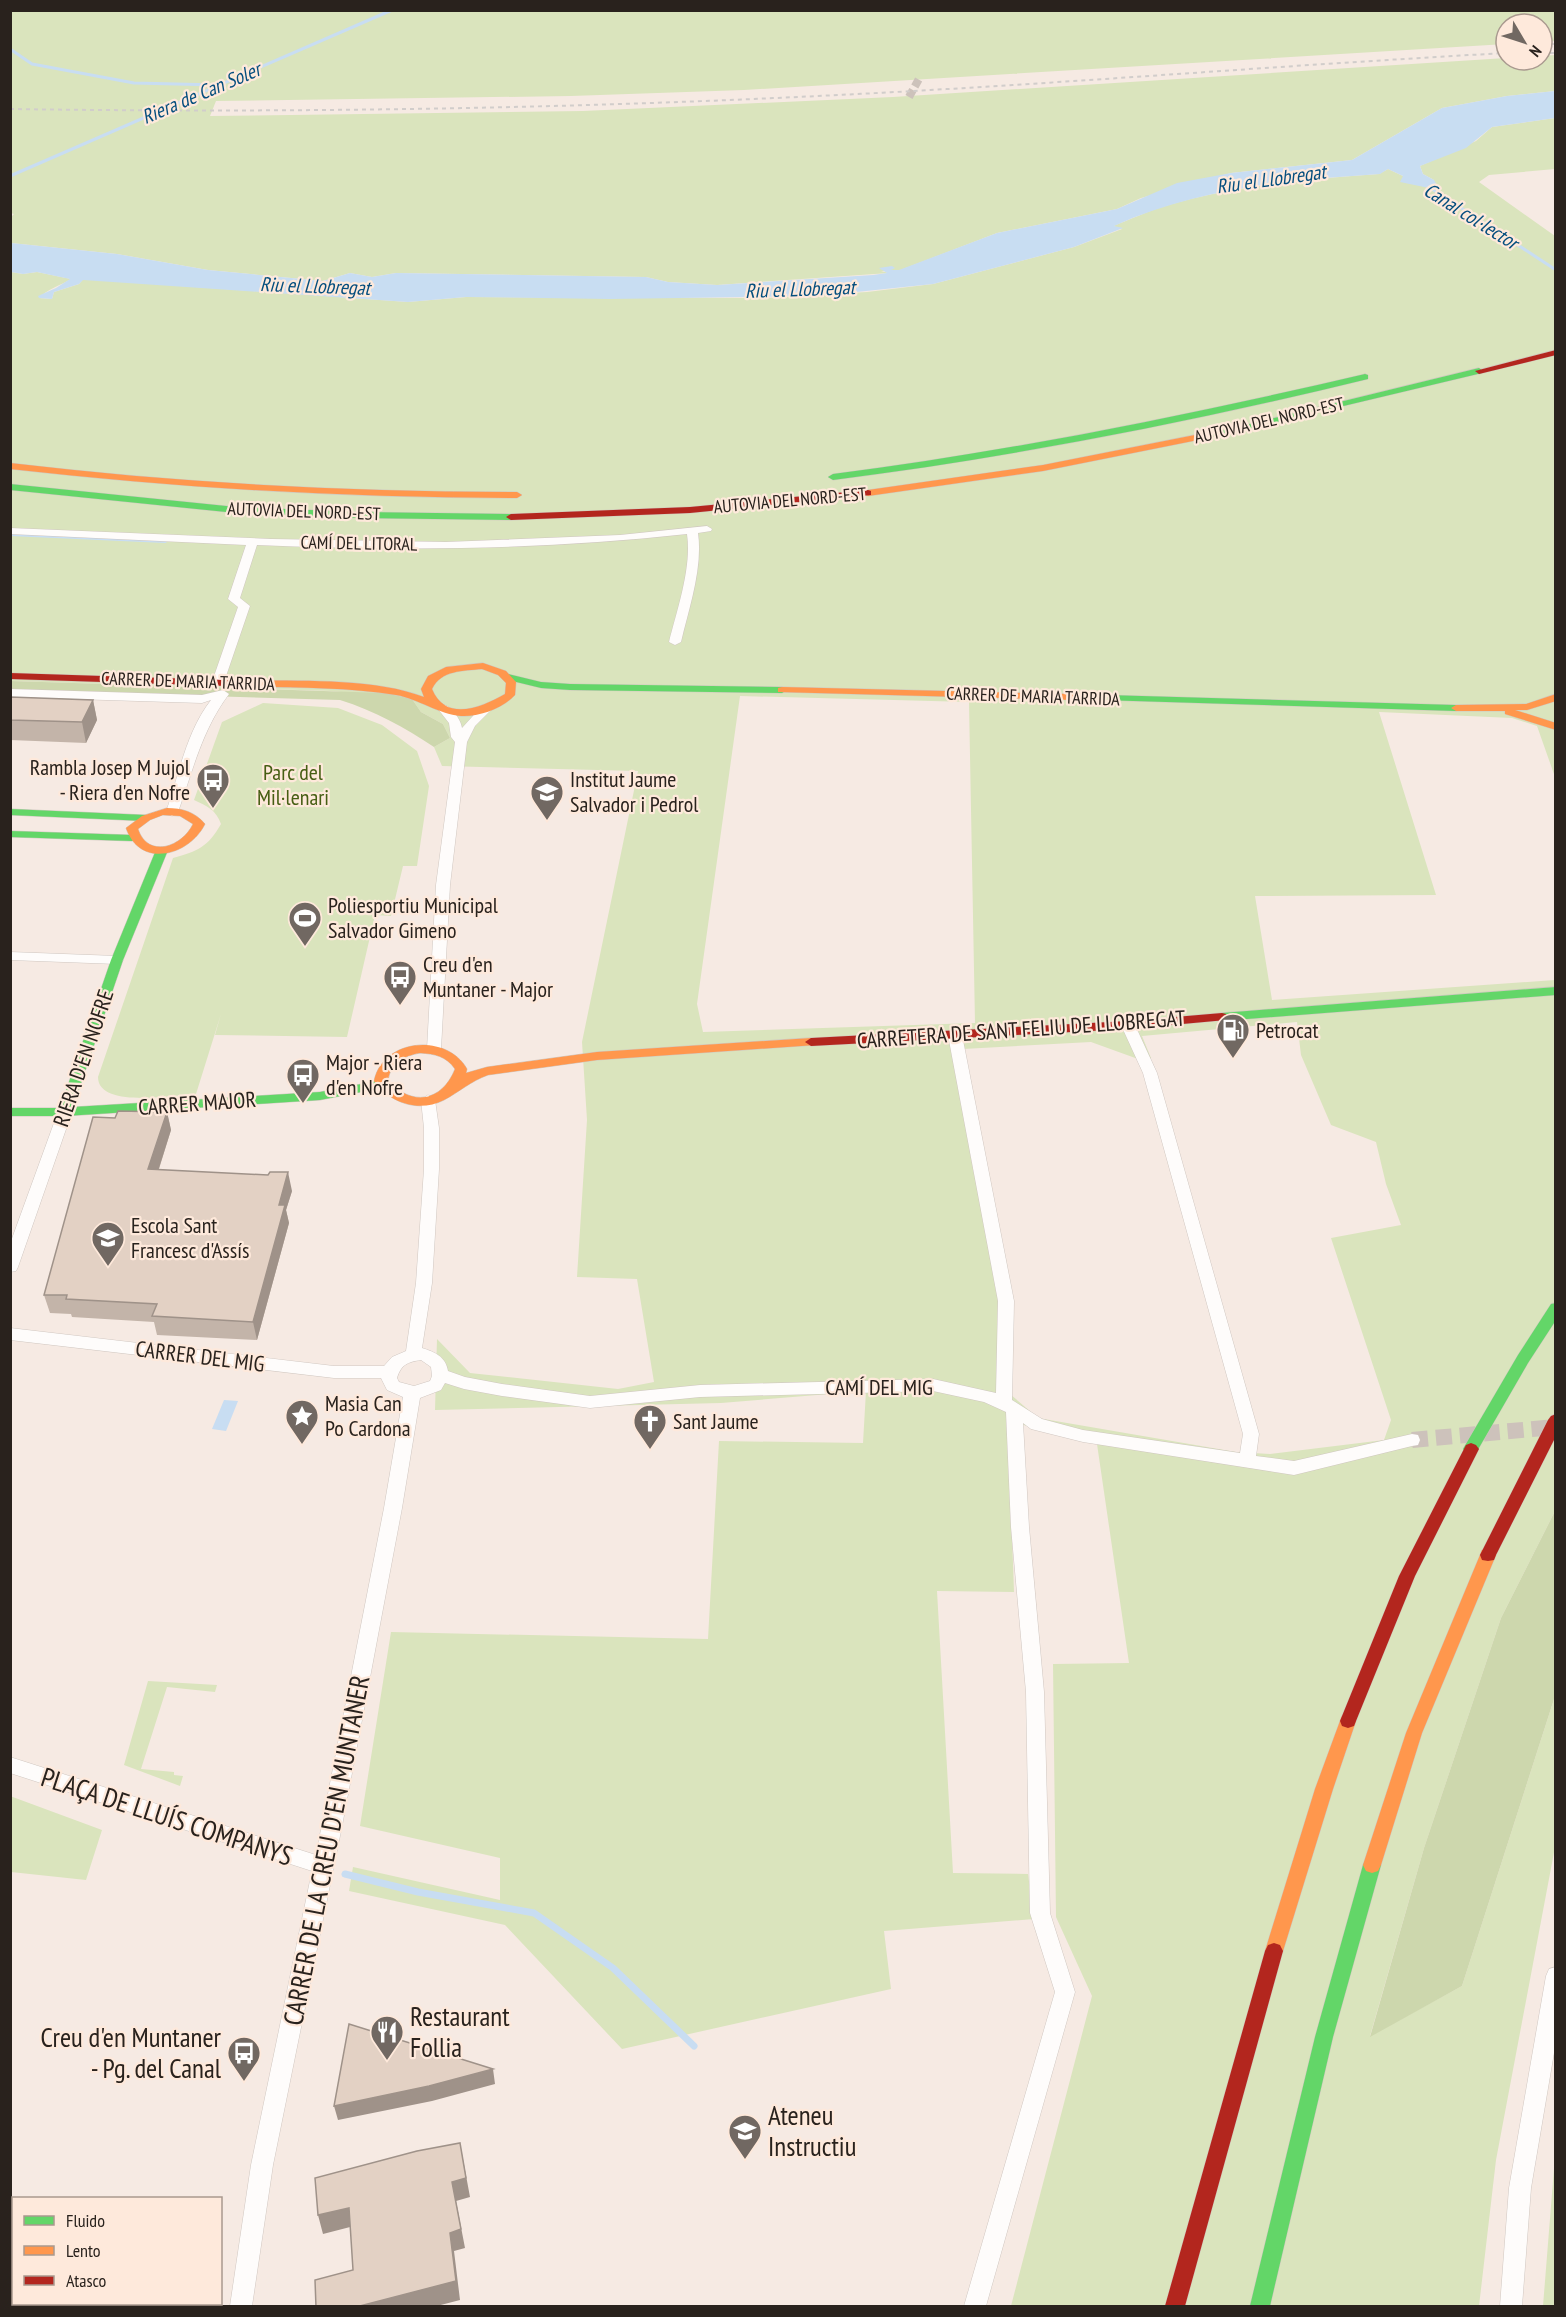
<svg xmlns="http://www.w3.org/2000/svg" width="1566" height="2317" font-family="'PT Sans Narrow',sans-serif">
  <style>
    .green { fill: #dae4bd; fill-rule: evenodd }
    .forest { fill: #cdd7ad }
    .water { fill: #c8ddf2 }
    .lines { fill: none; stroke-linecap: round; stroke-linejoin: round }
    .stream-far2 { stroke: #c8ddf2; stroke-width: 3 }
    .stream-far1 { stroke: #c8ddf2; stroke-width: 4 }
    .stream { stroke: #c8ddf2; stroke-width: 7 }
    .street-tunnel-far1 { stroke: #cdc2bb; stroke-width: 8; stroke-dasharray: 8 4; stroke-linecap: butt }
    .street-tunnel { stroke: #cdc2bb; stroke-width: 16; stroke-dasharray: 16 8; stroke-linecap: butt }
    .street-casing { stroke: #d0c7c1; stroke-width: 1 }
    .fast-casing { stroke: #d0c7c1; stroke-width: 1 }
    .slow-casing { stroke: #d0c7c1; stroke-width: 1 }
    .jam-casing { stroke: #d0c7c1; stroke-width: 1 }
    .street { fill: #fefcfb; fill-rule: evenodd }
    .fast { fill: #63d668; fill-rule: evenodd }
    .slow { fill: #ff974d; fill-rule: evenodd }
    .jam { fill: #b3261e; fill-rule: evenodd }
    .rail { stroke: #d1cdcb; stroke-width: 2; stroke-dasharray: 4 4; stroke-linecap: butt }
    .wall { fill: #c3b4a9 }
    .shaded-wall { fill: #9f9289 }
    .building { fill: #e3d1c4; stroke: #9f9289; stroke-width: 1.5 }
    .labels { text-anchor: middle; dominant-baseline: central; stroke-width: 4.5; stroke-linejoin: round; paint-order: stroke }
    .far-street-label { font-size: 18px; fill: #29221d; stroke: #fee9db }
    .far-water-label { font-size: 20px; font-style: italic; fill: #054e7e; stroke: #fee9db }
    .poi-label { font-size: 22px; fill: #29221d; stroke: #fee9db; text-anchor: start }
    .park-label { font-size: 22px; fill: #465e13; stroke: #fee9db }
    .street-label { font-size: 22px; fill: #29221d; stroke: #fee9db }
    .near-street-label { font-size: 27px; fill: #29221d; stroke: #fee9db }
    .near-poi-label { font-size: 27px; fill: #29221d; stroke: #fee9db; text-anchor: start }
  </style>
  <rect width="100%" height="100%" fill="#f6eae3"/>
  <path class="green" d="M11,11h1544v30l-13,1v-18h-36v20l-762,46 -173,6 -355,5 -6,15 373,-5 310,-14 613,-39v2h36v-4l13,-1v36l-48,5 -65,12 -90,52 -121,13 -90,25 -24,11 -120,24 -99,38h-17l8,2 -172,12 -49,-3 -22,-5 -250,-4 -24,4 -22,-4 -27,8 -115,-11 -91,-16 -106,-11v-26l3,-3 -4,-1z
    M1555,118v51l-66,6 -10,7 76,54v541l-18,-51 -25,-8 -133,-6 57,183 -181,1 17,104 283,-20v531l-54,107 -77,230 -54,188 92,-50 93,-290v151l-59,313 -17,146h-468l81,-310 -36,-79 -3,-253 76,-1 -32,-219 -89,-23 6,171 -77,-1 16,282 75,1 6,45 -150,12 7,58 -269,60 -117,-124 -156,-34 4,-24 147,33v-42l-140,-32 31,-194 317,7 11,-198 144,2 3,-52 -145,12 -286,7 2,-71 33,34 148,16 36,-7 -17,-103 -60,-2 10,-157 -5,-78 56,-271 -196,-5 -8,-19 16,-9 -7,-14 -22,-12 -9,-13 -81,-8 -320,-10v-409l12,2 14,-2 34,7c-10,6 -25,11 -32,19l13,1 2,-7 25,-8 4,-5 325,23 58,-5 299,1 102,-6 66,-8 141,-37 48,-18 -9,-3c17,-6 34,-15 52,-20 70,-21 142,-27 214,-32l9,-5 15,7 31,4 -11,-6 -3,-8 56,-25 16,-14zM740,696l229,6 6,321 -272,9 -6,-28zM1297,1022l4,33 30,70 45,17 10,42 15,41 -70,13 60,182 -7,20 -114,14 -34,-2 -198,-34 -28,-24 1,-88 -48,-257 128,-7 47,17 13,-1 -9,-22z
    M263,703l75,5 44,17 35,26 12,35 -12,80h-14l-12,50 -16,-1 -28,122 -132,-2 6,-21 -25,80c-21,1 -98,15 -98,-17l75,-219c25,-7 35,-11 48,-34 -5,-14 -14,-18 -27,-24l28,-78z
    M148,1681l69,4 -2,7 -48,-5 -26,82 33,3v3l9,1 -3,10 -56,-21z
    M10,1796l92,34 -16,50 -75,-8z
    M1555,2156v150h-12z"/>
  <path class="forest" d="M11,681l374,12 27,6 9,13 22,12 7,14 -16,9c-30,-20 -59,-36 -94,-47l-329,-10z
    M1555,1511v185l-93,290 -92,51 54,-189 77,-230z"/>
  <path class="water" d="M1555,91v27l-63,9 -26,21 -46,18 3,8 11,6 4,7 -9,1 -29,-6 3,-6 -15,-7 -8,5c-91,6 -182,14 -266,52l9,2 -49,19 -141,37 -115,12 -208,3 -144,-2 -58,5 -325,-22 -4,4 -25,8 -2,7 -13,-1 -1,-2 18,-8 14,-9 -33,-7 -14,2 -12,-2v-29l106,11 91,16 115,11 27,-8 22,4 24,-4 250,4 22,5 49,3 156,-10 14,-2 -8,-5 13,-2 3,2 -4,2h8l98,-37 120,-24 60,-26 54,-10 121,-13 90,-52 65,-12z
    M224,1400l14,1 -12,30 -14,-2z"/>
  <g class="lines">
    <path class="stream-far2" d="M10,49l22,15 102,19 84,2
      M10,176l382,-166
      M1426,185l130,85"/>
    <path class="stream-far1" d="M10,534l155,7"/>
    <path class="stream" d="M345,1874l73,18 116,21 79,55 81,78"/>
    <path class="street-tunnel-far1" d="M909,97l11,-20"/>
    <path class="street-tunnel" d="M1412,1440l143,-13"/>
    <defs>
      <path id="street" d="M707,526l5,3 -1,2 -13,2c5,35 -9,75 -17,109l-6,3 -6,-3c8,-32 23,-75 18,-108 -143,16 -286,17 -430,11l-17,53 10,8 -26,76 -6,4 -6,-4 26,-75 -10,-8 18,-54 -236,-11v-6l261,11 175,3 174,-7z
        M10,689l192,6 21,-5 6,4c-27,36 -36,76 -51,118l-6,4 -6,-4c13,-37 20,-80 45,-112l-9,3 -192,-6z
        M444,705c8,2 17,15 18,23l20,-22h8l2,3 -17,17 -8,16 -17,143 -9,164 -7,5 -7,-5 9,-164 19,-143 -4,-5 -2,-14 -11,-14z
        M10,952l107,4 7,4 -7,4 -107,-4z
        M1128,1020l7,5 22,48 102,361 -3,22 38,5 118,-27 6,1 2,5 -2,5 -6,1 -118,29 -211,-33 -52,-13 -8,-6 6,104 15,165 6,221 25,79 -89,314h-22l91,-314 -25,-79 -4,-221 -15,-165 -5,-115 -22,-10 -51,-11 -233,6 -110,11 -88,-12 -38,-7 -19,-6 -4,7 -21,8 -18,110 -60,318 -69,339 -21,141h-22l21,-141 61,-294 -302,-98v-16l306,98 68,-347 19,-111 -16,-7 -6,-12h-47l-324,-38v-12l324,38h50l8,-9 14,-6 10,-68 8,-114v-41l-3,-28 7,-5 7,5 4,28v41l-7,114 -10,65c13,4 24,9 26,23l17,6 37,7 88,12 110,-11 233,-6 63,14 2,-92 -50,-266 7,-5 7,5 52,266 -2,99 30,19 41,11 157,23 3,-19 -100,-361 -22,-48zM421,1360l10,7 1,9 -2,5 -16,5 -15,-4 -2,-4c4,-13 10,-16 24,-18z
        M65,1107l7,5 -54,155 -2,4 -6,1v-28l48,-132z
        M1556,1967v74l-25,147 -9,118h-22l9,-118 37,-212 3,-7z"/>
      <path id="fast" d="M1479,368l4,3 -1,2 -277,66 -5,-3z
        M1365,374l3,1v4c-176,43 -355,78 -535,101l-5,-3 5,-3c179,-23 356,-59 532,-100z
        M10,484l226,23 124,5 151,2 5,3 -5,3 -151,-2 -124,-5 -226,-23z
        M508,674l33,8 29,2 212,3 5,3 -5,3 -212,-3 -29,-2 -37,-9 -1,-2z
        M1072,694l384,11 5,3 -5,3 -388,-12 -1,-2z
        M10,809l136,6 6,3 -6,3 -136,-6z
        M10,831l122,4 6,3 -6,3 -122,-4z
        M162,847l6,3 -45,110 -50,147 247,-15 62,-12 7,4 -2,3 -67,13 -255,16h-55v-8h50l51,-148 45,-110z
        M1556,987v8l-334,26 -6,-4 6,-4z
        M1556,1303v17l-28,43 -52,90 -5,2 -5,-2 -3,-4 55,-94 33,-51z
        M1372,1857l6,2 3,6 -48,172 -63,269h-20l65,-269 48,-172 3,-6z"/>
      <path id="slow" d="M1205,433l5,3 -2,2 -165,33 -175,25 -5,-3 5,-3 175,-25z
        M10,463c169,20 337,29 507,29l5,3 -5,3c-170,0 -338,-10 -507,-29z
        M483,663l23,8 10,11 -1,13c-12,13 -36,22 -54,21 -23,-2 -42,-17 -65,-21 -55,-9 -113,-7 -169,-9l-5,-3 5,-3c60,2 142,-4 197,17l-3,-8 7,-13 18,-9zM482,669l16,6 8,8 -1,11c-23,13 -59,29 -73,-5 9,-19 31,-18 50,-20z
        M782,687l290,7 5,3 -5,3 -294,-8v-4z
        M1556,694v7l-29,9h-12l41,13v7l-51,-16v-3h-49l-5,-3 5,-3 70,-1z
        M167,808c15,0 28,4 38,16 -16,32 -65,45 -79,4l16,-12zM163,815l17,1 13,8c-11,23 -45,35 -55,5l12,-9z
        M811,1038l6,4 -1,3 -219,15 -109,15c-17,6 -29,17 -44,25 -25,13 -54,3 -70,-19 9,-43 73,-48 93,-12l-1,4 21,-6 110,-15zM420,1053c15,1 26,3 35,16 -13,33 -44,38 -67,11 3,-17 15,-24 32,-27z
        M1488,1549l6,1 2,5 -74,178 -41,132 -3,6 -6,2 -6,-2 -3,-6 43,-132 74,-178 2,-5z
        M1348,1714l6,2 2,5 -23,68 -50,162 -3,6 -6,2 -6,-2 -3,-6 50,-162 25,-68 2,-5z"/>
      <path id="jam" d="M1556,350v5l-77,19 -4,-3z
        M868,490l3,1v4l-181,18 -179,7 -5,-3 5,-3 179,-7z
        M10,673l217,7 5,3 -5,3 -217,-7z
        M1222,1013l4,1 2,3 -2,3 -98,9 -317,17 -6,-4 6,-4 317,-17z
        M1556,1414v22l-60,119 -2,5 -6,1 -6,-1 -2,-5 68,-135 3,-4z
        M1471,1443l5,2 3,4 -64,127 -59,145 -2,5 -6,2 -6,-2 -2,-5 59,-145 67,-131z
        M1274,1943l6,2 3,6 -98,355h-20l100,-355 3,-6z"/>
    </defs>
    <use href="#street" class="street-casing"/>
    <use href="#fast" class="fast-casing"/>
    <use href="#slow" class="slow-casing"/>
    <use href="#jam" class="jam-casing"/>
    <use href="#street" class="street"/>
    <use href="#fast" class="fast"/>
    <use href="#slow" class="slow"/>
    <use href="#jam" class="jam"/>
    <path class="rail" d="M1542,44h14
      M1542,53h14
      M10,109c276,4 552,0 828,-14 223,-11 445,-30 668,-42"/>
  </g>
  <path class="wall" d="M10,697l83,3 4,20 -11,23 -76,-3z
    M167,1112l4,18 -12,39 133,22 -6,19 3,13 -32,117 -100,-5 -3,-13 -82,-5 -1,-3 -21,-1 -6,-18 71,-177z"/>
  <path class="shaded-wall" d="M93,700l4,20 -11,23 -4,-21z
    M167,1112l4,18 -18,57 -5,-18z
    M288,1172l4,19 -6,19 3,13 -32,117 -4,-18 26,-117z
    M493,2069l2,15 -63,17 -94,19 -4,-14z
    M460,2143l10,54 -14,4 9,47 -11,3 6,49 -27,7h-77l94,-74 2,-51z
    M349,2208l5,18 -31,8 -5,-19z"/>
  <path class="building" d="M10,697l83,3 -11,22 -72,-2z
    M118,1111l49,1 -19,57 120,6 2,-3h18l-9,33h6l-32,117 -101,-6 5,-12 -91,-5 1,-4h-23l49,-178 22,1z
    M349,2024l144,45 -64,17 -95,20z
    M460,2143l6,35 -14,4 9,47 -11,4 6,48 -100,26h-40l-1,-27 38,-10 -4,-62 -31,7 -3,-37 102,-27z"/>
  <defs>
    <symbol id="bus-pin" viewBox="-11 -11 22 30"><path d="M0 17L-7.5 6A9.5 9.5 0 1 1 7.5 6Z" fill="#716862" stroke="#fee9db"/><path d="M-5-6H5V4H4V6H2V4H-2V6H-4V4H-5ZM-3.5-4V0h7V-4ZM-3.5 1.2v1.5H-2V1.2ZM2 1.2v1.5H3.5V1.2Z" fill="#fff"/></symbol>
    <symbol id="school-pin" viewBox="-11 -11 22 30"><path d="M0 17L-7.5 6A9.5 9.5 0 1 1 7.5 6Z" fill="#716862" stroke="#fee9db"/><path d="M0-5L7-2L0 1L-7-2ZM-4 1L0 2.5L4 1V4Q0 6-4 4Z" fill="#fff"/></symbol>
    <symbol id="stadium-pin" viewBox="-11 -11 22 30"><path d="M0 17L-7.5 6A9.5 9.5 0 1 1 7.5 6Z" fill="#716862" stroke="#fee9db"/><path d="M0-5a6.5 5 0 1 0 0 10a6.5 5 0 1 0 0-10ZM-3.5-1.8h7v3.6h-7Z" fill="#fff"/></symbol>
    <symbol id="fuel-pin" viewBox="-11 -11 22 30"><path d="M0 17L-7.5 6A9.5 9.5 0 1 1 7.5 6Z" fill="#716862" stroke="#fee9db"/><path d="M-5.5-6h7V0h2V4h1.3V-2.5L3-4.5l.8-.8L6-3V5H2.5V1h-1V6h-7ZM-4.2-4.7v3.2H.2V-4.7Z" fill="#fff"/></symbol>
    <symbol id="sight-pin" viewBox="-11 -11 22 30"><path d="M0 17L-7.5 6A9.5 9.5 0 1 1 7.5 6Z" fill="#716862" stroke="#fee9db"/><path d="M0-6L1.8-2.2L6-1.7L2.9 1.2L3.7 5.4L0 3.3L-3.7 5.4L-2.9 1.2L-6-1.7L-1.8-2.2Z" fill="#fff"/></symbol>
    <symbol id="church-pin" viewBox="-11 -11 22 30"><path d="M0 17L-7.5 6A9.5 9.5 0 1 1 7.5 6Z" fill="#716862" stroke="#fee9db"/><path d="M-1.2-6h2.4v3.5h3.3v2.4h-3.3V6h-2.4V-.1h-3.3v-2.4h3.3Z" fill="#fff"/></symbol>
    <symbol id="restaurant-pin" viewBox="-11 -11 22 30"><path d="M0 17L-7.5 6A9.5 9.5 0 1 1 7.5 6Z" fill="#716862" stroke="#fee9db"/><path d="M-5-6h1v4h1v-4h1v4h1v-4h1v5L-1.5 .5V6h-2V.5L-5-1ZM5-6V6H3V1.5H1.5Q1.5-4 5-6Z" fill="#fff"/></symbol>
  </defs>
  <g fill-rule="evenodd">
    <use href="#bus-pin" x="194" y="761" width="38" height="52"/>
    <use href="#school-pin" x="528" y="773" width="38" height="52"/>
    <use href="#stadium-pin" x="286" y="899" width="38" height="52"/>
    <use href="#bus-pin" x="381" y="958" width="38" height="52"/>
    <use href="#fuel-pin" x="1214" y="1011" width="38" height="52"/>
    <use href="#bus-pin" x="284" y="1056" width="38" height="52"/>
    <use href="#school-pin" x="89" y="1219" width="38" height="52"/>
    <use href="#sight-pin" x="283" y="1397" width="38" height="52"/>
    <use href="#church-pin" x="631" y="1402" width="38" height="52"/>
    <use href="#restaurant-pin" x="368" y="2013" width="38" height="52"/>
    <use href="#bus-pin" x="225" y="2034" width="38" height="52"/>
    <use href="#school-pin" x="726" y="2112" width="38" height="52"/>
  </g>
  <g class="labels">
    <g class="far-street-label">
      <text transform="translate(1269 420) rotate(-13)">AUTOVIA DEL NORD-EST</text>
      <text transform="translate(790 500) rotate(-5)">AUTOVIA DEL NORD-EST</text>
      <text transform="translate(304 511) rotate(2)">AUTOVIA DEL NORD-EST</text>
      <text transform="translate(359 543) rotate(1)">CAMÍ DEL LITORAL</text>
      <text transform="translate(188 681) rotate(2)">CARRER DE MARIA TARRIDA</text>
      <text transform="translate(1033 696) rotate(2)">CARRER DE MARIA TARRIDA</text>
    </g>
    <g class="far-water-label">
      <text transform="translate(201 93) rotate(-23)">Riera de Can Soler</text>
      <text transform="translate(1271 179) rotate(-8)">Riu el Llobregat</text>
      <text transform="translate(1471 216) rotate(32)">Canal col·lector</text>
      <text transform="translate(315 286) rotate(2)">Riu el Llobregat</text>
      <text transform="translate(800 289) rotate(-2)">Riu el Llobregat</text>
    </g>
    <g class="poi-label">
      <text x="190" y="767" text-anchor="end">Rambla Josep M Jujol<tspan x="190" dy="25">- Riera d'en Nofre</tspan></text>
      <text x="570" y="779">Institut Jaume<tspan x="570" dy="25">Salvador i Pedrol</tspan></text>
      <text x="328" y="905">Poliesportiu Municipal<tspan x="328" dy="25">Salvador Gimeno</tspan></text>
      <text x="423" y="964">Creu d'en<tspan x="423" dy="25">Muntaner - Major</tspan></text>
      <text x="1256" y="1030">Petrocat</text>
      <text x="326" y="1062">Major - Riera<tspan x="326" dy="25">d'en Nofre</tspan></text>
      <text x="131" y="1225">Escola Sant<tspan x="131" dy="25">Francesc d'Assís</tspan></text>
      <text x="325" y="1403">Masia Can<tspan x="325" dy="25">Po Cardona</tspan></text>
      <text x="673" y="1421">Sant Jaume</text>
    </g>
    <g class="park-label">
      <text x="293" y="772">Parc del<tspan x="293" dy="25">Mil·lenari</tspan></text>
    </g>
    <g class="street-label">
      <text transform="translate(1021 1029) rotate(-4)">CARRETERA DE SANT FELIU DE LLOBREGAT</text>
      <text transform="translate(83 1058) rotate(-71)">RIERA D'EN NOFRE</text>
      <text transform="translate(197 1103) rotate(-4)">CARRER MAJOR</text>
      <text transform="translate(200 1356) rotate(7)">CARRER DEL MIG</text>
      <text x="879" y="1387">CAMÍ DEL MIG</text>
    </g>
    <g class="near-street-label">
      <text transform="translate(167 1816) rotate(18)">PLAÇA DE LLUÍS COMPANYS</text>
      <text transform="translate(326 1850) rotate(-79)">CARRER DE LA CREU D'EN MUNTANER</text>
    </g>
    <g class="near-poi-label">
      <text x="410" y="2016">Restaurant<tspan x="410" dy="31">Follia</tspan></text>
      <text x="221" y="2037" text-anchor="end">Creu d'en Muntaner<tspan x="221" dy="31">- Pg. del Canal</tspan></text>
      <text x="768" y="2115">Ateneu<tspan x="768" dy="31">Instructiu</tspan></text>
    </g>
  </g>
  <rect width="1566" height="2317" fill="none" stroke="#29221d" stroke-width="24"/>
  <rect x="12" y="2197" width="210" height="108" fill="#fee9db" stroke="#a9998f" stroke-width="1.5"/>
  <rect x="24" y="2216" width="30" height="9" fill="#63d668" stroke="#a9998f" stroke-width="1.5"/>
  <text x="66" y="2227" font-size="18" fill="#29221d">Fluido</text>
  <rect x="24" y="2246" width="30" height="9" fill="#ff974d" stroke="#a9998f" stroke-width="1.5"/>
  <text x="66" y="2257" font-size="18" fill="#29221d">Lento</text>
  <rect x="24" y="2276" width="30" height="9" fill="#b3261e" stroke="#a9998f" stroke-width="1.5"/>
  <text x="66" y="2287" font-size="18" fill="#29221d">Atasco</text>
  <g transform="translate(1524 42) rotate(129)"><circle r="28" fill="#fee9db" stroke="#a9998f" stroke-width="1.5"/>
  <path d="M0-4.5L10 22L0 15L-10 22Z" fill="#716862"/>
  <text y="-9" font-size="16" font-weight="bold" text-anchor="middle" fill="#29221d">N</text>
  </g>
</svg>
